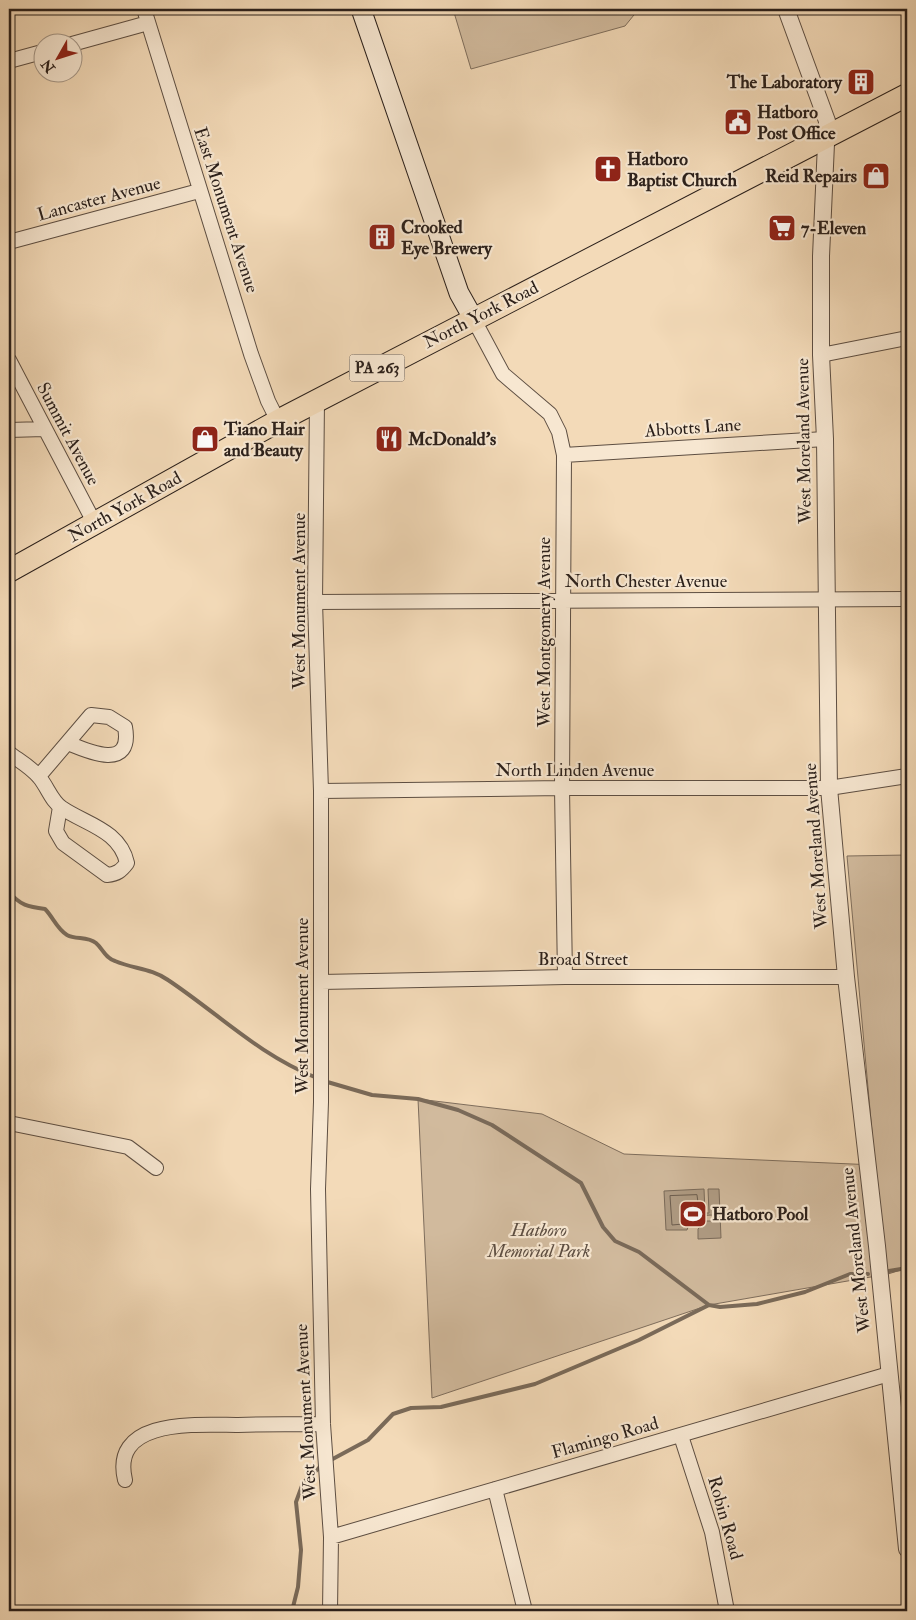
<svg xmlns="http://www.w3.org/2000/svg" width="916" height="1620" font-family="'IM FELL Double Pica',serif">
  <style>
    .green { fill: #d1ba9d; stroke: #7e6d5c }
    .water { fill: #af9b83; stroke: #7a6a59 }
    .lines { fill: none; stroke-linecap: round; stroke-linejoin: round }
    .shore { stroke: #6d5e4f; stroke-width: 1 }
    .stream { stroke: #7a6a59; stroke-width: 4 }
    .minor-casing { stroke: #5d4e42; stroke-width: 16 }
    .tertiary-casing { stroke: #5d4e42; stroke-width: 18 }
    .secondary-casing { stroke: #2b201b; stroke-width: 21 }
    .trunk-casing { stroke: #2b201b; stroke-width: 24 }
    .minor { stroke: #f7e7d1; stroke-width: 14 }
    .tertiary { stroke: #f7e7d1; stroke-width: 16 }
    .secondary { stroke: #f7e7d1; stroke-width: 19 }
    .trunk { stroke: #f3dab8; stroke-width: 22 }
    .labels { text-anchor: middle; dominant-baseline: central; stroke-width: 4.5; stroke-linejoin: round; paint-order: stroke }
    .shield { fill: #f7e7d1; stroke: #685c52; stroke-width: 1 }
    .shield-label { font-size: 16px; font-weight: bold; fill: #2b201b }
    .poi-label { font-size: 18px; font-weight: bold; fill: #2b201b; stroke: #f7e7d1; text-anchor: start }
    .street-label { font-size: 18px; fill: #2b201b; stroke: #f7e7d1 }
    .park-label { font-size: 18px; font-style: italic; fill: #5d4e42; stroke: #f7e7d1 }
  </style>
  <rect width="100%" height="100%" fill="#f3dab8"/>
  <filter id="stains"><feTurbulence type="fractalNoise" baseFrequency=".004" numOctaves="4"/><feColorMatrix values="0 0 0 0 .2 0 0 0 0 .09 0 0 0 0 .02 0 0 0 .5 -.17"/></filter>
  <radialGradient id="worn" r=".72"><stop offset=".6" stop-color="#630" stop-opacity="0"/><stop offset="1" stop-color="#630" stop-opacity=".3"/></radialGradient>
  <path class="green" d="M453,9h184l1,1 -13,16 -154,43z
    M907,855v413l-19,6 -179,31 -277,93 -14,-299 124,15 82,40 251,11 -28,-309z"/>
  <path class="water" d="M704,1189l1,24h4l-1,-24h11l2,49 -23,1v-10l7,-8h8v-6l-21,1 -5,14h-21l-2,-39z"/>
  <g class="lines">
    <path class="shore" d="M697,1195l2,15 -10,3 -6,11 -11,1 -2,-29z"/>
    <path class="stream" d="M9,892c11,13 19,15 36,17 8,8 12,20 22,26 9,5 20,1 29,8 7,6 9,15 19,18 18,8 36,7 53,19 51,34 91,75 149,98
      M324,1081l48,14 46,4 40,11 34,15 89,58 22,44 12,14 24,11 70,53 11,2 37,-3 48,-12 45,-18h18
      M889,1271l18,-3
      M329,1461l39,-21 25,-26 18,-6 30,-1 94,-23 104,-44 70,-35
      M292,1611l6,-24 3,-37 -5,-48 7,-19 18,-17"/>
    <defs>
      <path id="minor" d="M144,9l107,345 17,47 10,20
        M72,44l76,-21
        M9,61l33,-9
        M9,242l190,-51
        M473,318l30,56 47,40 9,18 5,23 -2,333 3,189
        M821,355l86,-17
        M9,360l86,164
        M317,400l-2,202 6,189v311l-3,87 5,235 8,113 -1,74
        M9,430l35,-1
        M564,455l261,-16
        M315,602l592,-3
        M9,753c9,7 22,14 30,24 8,9 13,25 23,31 23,16 58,22 65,55 -6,8 -10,11 -20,12l-44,-32 -7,-12 4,-24
        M39,776l52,-61 18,2 16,10c8,44 -36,25 -57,16
        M321,791l241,-3h267l78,-12
        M321,982l244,-5h281
        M9,1123l119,24 28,21
        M681,1436l31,96 15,79
        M125,1480c-15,-63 75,-55 113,-55 29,-1 57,-1 85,-1
        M495,1489l30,122
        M331,1537l558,-163"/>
      <path id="tertiary" d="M786,9l41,112 -6,135v99l4,84 4,349 17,189 31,269 30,303"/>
      <path id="secondary" d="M361,9l98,284 14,25"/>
      <path id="trunk" d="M9,571l269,-150 629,-326"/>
    </defs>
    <use href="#minor" class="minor-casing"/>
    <use href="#tertiary" class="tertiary-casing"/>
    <use href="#secondary" class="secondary-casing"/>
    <use href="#trunk" class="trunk-casing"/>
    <use href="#minor" class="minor"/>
    <use href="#tertiary" class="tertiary"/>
    <use href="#secondary" class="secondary"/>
    <use href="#trunk" class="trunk"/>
  </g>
  <defs>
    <symbol id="building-square" viewBox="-11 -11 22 22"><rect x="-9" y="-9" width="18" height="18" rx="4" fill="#8f2418" stroke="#f7e7d1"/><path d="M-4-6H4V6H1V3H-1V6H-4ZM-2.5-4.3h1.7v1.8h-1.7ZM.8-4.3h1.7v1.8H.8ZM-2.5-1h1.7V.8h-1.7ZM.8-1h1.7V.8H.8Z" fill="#fff"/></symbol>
    <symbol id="civic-square" viewBox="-11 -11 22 22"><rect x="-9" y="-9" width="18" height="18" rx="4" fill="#8f2418" stroke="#f7e7d1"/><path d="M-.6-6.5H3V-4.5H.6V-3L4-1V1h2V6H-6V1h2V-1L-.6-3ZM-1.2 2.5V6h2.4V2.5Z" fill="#fff"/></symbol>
    <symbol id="church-square" viewBox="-11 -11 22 22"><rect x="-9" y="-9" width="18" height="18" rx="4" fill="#8f2418" stroke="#f7e7d1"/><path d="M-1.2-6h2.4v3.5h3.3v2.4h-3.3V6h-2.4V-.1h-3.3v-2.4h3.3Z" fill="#fff"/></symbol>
    <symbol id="shop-square" viewBox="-11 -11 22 22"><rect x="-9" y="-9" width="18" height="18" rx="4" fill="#8f2418" stroke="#f7e7d1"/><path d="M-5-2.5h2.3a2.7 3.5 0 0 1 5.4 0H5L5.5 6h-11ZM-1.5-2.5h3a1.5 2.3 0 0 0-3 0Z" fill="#fff"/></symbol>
    <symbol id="supermarket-square" viewBox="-11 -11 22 22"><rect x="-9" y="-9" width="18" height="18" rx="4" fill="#8f2418" stroke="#f7e7d1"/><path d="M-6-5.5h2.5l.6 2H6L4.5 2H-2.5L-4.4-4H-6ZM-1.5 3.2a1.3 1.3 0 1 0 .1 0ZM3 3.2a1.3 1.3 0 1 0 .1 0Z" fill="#fff"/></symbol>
    <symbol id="restaurant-square" viewBox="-11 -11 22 22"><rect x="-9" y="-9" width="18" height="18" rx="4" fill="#8f2418" stroke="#f7e7d1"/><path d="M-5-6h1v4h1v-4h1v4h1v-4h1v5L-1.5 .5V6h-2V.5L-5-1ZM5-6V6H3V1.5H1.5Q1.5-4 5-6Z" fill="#fff"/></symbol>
    <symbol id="stadium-square" viewBox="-11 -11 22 22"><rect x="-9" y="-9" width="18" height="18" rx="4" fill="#8f2418" stroke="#f7e7d1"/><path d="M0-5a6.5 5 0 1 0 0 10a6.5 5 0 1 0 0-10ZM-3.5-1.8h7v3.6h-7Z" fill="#fff"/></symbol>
  </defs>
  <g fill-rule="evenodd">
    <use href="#building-square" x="845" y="66" width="32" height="32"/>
    <use href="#civic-square" x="722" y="106" width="32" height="32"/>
    <use href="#church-square" x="592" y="153" width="32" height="32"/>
    <use href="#shop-square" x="860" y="160" width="32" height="32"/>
    <use href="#supermarket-square" x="766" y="212" width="32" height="32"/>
    <use href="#building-square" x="366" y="221" width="32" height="32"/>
    <use href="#shop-square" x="189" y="423" width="32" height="32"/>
    <use href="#restaurant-square" x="373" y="423" width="32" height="32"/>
    <use href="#stadium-square" x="677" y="1198" width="32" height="32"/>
  </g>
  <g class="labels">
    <rect class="shield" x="349.5" y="354.5" width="55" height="27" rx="4"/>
    <g class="shield-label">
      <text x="377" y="368">PA 263</text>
    </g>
    <g class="poi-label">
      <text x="842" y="82" text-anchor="end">The Laboratory</text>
      <text x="757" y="112">Hatboro<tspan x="757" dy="21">Post Office</tspan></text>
      <text x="627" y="159">Hatboro<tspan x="627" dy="21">Baptist Church</tspan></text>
      <text x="857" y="176" text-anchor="end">Reid Repairs</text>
      <text x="401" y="227">Crooked<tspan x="401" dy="21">Eye Brewery</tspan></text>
      <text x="801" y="228">7-Eleven</text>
      <text x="224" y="429">Tiano Hair<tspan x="224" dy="21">and Beauty</tspan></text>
      <text x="408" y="439">McDonald's</text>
      <text x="712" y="1214">Hatboro Pool</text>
    </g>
    <g class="street-label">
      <text transform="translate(99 199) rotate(-15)">Lancaster Avenue</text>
      <text transform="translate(226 210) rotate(72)">East Monument Avenue</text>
      <text transform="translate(481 315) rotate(-27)">North York Road</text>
      <text transform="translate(693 428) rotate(-4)">Abbotts Lane</text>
      <text transform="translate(68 434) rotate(62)">Summit Avenue</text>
      <text transform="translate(804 441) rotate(-91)">West Moreland Avenue</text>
      <text transform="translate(125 507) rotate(-29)">North York Road</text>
      <text x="646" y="581">North Chester Avenue</text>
      <text transform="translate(299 601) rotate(-90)">West Monument Avenue</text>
      <text transform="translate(544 632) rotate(-90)">West Montgomery Avenue</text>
      <text x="575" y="770">North Linden Avenue</text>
      <text transform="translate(816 846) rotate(-94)">West Moreland Avenue</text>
      <text x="583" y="959">Broad Street</text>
      <text transform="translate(302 1006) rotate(-90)">West Monument Avenue</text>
      <text transform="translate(856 1250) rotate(-96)">West Moreland Avenue</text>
      <text transform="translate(306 1412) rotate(-93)">West Monument Avenue</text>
      <text transform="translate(605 1438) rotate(-16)">Flamingo Road</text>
      <text transform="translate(725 1518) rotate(74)">Robin Road</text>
    </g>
    <g class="park-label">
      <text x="539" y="1230">Hatboro<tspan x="539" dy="21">Memorial Park</tspan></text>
    </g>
  </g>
  <rect width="916" height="1620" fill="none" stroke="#f3dab8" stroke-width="30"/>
  <rect x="10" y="10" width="896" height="1600" fill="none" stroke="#2b201b" stroke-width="2.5"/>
  <rect x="15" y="15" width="886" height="1590" fill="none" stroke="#2b201b"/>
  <g transform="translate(58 58) rotate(231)"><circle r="24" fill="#f7e7d1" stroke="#a59788"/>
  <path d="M0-4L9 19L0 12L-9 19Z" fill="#8f2418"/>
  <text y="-8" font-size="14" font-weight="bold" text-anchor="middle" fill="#2b201b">N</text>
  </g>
  <rect width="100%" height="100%" filter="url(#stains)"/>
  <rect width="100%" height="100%" fill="url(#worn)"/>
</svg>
